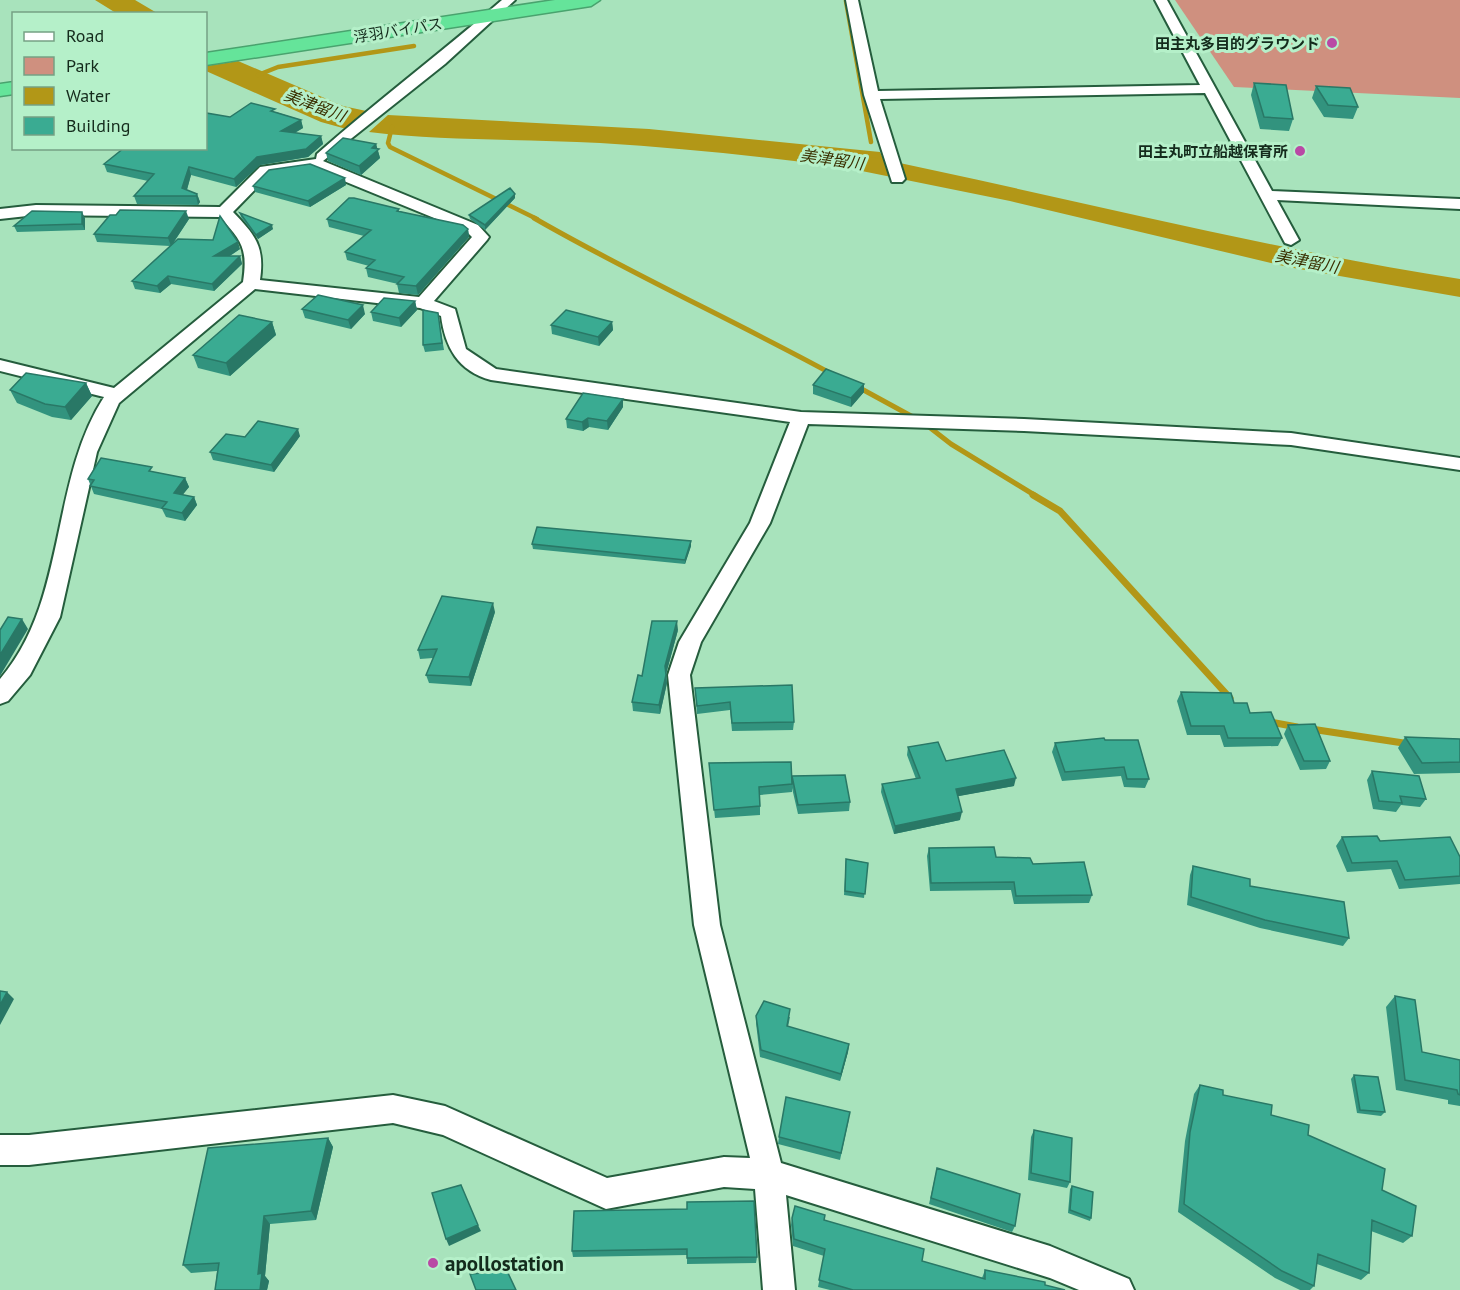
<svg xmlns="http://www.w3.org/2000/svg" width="1460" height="1290" font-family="'PT Sans','Noto Sans JP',sans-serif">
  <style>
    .green { fill: #cf907f }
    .water { fill: #b29717 }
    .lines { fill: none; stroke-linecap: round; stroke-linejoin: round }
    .stream-far2 { stroke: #b29717; stroke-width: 4.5 }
    .stream-far1 { stroke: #b29717; stroke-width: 5 }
    .stream { stroke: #b29717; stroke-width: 7 }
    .river { fill: #b29717; fill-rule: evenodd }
    .street-casing { stroke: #255d3d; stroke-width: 4 }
    .highway-casing { stroke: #49a36e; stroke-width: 3 }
    .street { fill: #fff; fill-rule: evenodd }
    .highway { fill: #65e49a; fill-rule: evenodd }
    .wall { fill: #32937e }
    .shaded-wall { fill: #297866 }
    .building { fill: #3aab92; stroke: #297866; stroke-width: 1.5 }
    .poi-dot { fill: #b949a5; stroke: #b5f0c9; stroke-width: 2 }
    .labels { text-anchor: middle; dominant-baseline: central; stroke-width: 6; stroke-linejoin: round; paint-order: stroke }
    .far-street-label { font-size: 15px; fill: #142b1c; stroke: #b5f0c9 }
    .far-poi-label { font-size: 15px; font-weight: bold; fill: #142b1c; stroke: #b5f0c9; text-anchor: end }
    .far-water-label { font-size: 16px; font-style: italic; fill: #3a2f00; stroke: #b5f0c9 }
    .near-poi-label { font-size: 21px; font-weight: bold; fill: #142b1c; stroke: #b5f0c9; text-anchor: start }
  </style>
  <rect width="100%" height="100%" fill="#a8e3bc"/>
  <path class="green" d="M1175,0h285v98l-226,-11z"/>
  <path class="water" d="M95,0h40l22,13h-41z
    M238,61l105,45 28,6 -21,18 -29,-8 -115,-51v-5z
    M388,115l261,14 231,23 10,22c-95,-14 -193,-25 -290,-31 -77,-4 -154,-2 -231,-11z"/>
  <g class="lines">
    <path class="stream-far2" d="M846,1l25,141
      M258,75l20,-8 136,-21
      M392,127l-4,16 2,4 147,72"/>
    <path class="stream-far1" d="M534,218c97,56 199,102 298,156
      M858,387l66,36 27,21 85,52"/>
    <path class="stream" d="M1033,495l27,16 170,187
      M1270,722l27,5
      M1311,729l99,15"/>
    <path class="river" d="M851,153c203,41 404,94 609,126v18l-172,-30 -278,-66 -168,-34 -4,-6 4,-6z"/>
    <defs>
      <path id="street" d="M502,0h13l-70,64 -122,97 155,64 11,12 -2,3 -53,61 21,8 11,40 30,20 305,43 223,7 267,14 169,25v12l-169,-25 -267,-14 -216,-7 -38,99 -69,119 -11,33 30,250 61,238 269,83 79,33 5,11h-55l-29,-12 -264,-83 9,95h-32l-8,-101 -31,-2 -118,22 -163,-74 -50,-12 -364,42h-29v-30h29l364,-40 52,11 162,72 117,-21 26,1 -56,-233 -26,-250 11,-33 71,-119 40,-101 -299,-42c-33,-9 -46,-33 -50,-64l-21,-8 -165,-19 -136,114 -22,49 -37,165 -30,58 -22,26 -8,3v-25c68,-79 49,-196 104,-282l-104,-26v-11l114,28 129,-106c5,-33 -1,-41 -23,-65l-184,-2 -36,4v-10l36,-4 184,2 40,-40 56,-8 1,-5c60,-53 124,-101 185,-154zM312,168l154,63 6,6 -53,60 -159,-17c5,-34 -5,-45 -27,-68l37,-38z
        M846,0h12l20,91 322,-6 -45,-85h12l105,191 188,8v10l-183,-9 22,40 -8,5 -6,-2 -80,-150 -325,6 25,80 -3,3h-10l-28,-87z"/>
      <path id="highway" d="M555,0h45l-9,6 -385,59v-12z
        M14,82v12l-14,2v-12z"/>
    </defs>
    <use href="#street" class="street-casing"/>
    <use href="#highway" class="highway-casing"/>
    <use href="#street" class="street"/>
    <use href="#highway" class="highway"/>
  </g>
  <path class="wall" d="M1254,83l39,36 -4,12 -29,-2 -9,-34z
    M1316,86l42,21 -5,12 -29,-2 -12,-19z
    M276,112l25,8 2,8 -8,5 26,3 2,8 -15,13 -48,8 -24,22 -45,-12 -4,15 10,4 3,8 -2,3 -61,-1 -3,-8 14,-15 -41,-9 -3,-8 126,-47z
    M376,144l4,14 -19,17 -33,-14 -2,-8z
    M346,185l-36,22 -55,-15 -2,-6z
    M515,198l-30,32 -15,-11 -1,-4z
    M399,209v2l69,18 1,8 -51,58 -19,-2 -2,-9h1l-30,-7 -2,-9 3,-2 -22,-6 -2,-8 19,-16 -35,-9 -2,-8z
    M240,213l33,16 -15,10 -17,-22z
    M85,218v12l-68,2 -3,-6z
    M189,219l-15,23 66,7 -10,7h10l2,8 -28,27 -43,-7 -11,9 -25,-4 -3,-8 38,-35 -73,-4 -3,-8z
    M415,301l2,9 -16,17 -28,-6 -2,-9z
    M302,309l63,5 -14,15 -46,-11z
    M439,320l5,30 -19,2 -2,-7z
    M272,322l4,13 -46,41 -32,-8 -5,-13z
    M612,322l1,8 -14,16 -47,-12 -1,-9z
    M86,383l6,13 -21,24 -19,-3 -35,-14 -7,-13z
    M864,384v8l-13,15 -38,-13v-9z
    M623,407l-15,23 -19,-3 -6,4 -16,-3 -1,-9z
    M300,436l-26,36 -61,-12 -3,-8 35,-15z
    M154,472l31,6 4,9 -7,8 12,2 3,8 -12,16 -19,-4 -4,-8 -68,-15 -6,-15z
    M532,544l159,2 -6,18 -152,-15z
    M495,612l-24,74 -42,-3 -3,-8 7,-17 -13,1 -2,-9z
    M678,630l-12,44 1,9 -7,31 -27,-3 -1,-9 10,-26z
    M695,688l99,34 -1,8 -61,1 -2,-21 -33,4z
    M1181,692l53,11 16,10 32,25 -4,8 -54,1 -4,-12h-33l-10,-34z
    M1288,725l42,36 -4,8 -26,1 -16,-36z
    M1405,737l55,2v34l-46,1 -16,-26z
    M1105,740l44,39 -4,9 -21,-1 -3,-11 -59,5 -10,-29 3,-9z
    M908,747l38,14 68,25 -56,10 2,24 -66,14 -13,-42 1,-8 34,-5 -9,-24z
    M709,763l83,13 58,26 -1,9 -51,3 -6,-26v4l-32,3v20l-45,3z
    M1372,771l54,28 -6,8 -19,-2 -5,7 -23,-3 -6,-29z
    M1342,837l38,4 80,16v27l-61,5 -8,-20 -44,3 -11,-26z
    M929,848l67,9 37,7 59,31 -3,8 -75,1 -3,-14 -81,1 -3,-35z
    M846,859l22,4 -4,35 -20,-3z
    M1193,866l156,72 -6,8 -83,-18 -73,-23 3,-30z
    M1395,996l27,56 38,8v46l-12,-2v-4l-52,-10 -10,-83z
    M756,1016l34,1 -2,10 61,17 -1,8 -8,29 -80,-24 -4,-34z
    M1354,1075l31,37 -4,4 -24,-3 -6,-34z
    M1200,1085l71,30 37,20 74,55 30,46 -9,7 -32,-12 -2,42 -8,7 -44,-16 -3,22 -4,4h-10l-25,-12 -97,-66 7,-71 9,-47z
    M849,1119l-9,41 -62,-16 1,-7z
    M1034,1130l36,52 -3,6 -39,-8 3,-43z
    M328,1138l5,9 -17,73 -46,4 -5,52 4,5 -2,9h-52l2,-19 -26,2 -8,-8z
    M937,1168l78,58 -3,6 -83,-28z
    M1072,1186l19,32 -1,3 -22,-8 2,-24z
    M574,1211l183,46 -1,6 -69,1v-9l-114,2 -1,-6z
    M792,1218l32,2 98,41 60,17 3,-8 80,20h-235l-12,-3 6,-31 -31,-10 -2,-21z"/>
  <path class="shaded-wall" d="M301,120l2,8 -20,11 -2,-8z
    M321,136l2,8 -15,13 -48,8 -24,22 -2,-8 23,-22z
    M376,144l4,14 -19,17 -2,-9 13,-18z
    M189,167l2,8 -6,21 -3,-8z
    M345,178l1,7 -36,22 -2,-6z
    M197,194l3,8 -2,3 -2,-9z
    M515,194v4l-30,32v-5z
    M186,211l3,8 -18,27 -3,-8z
    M82,212l3,6v12l-3,-6z
    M272,225l1,4 -15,10 -2,-4z
    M468,229l1,8 -51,58 -2,-9z
    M238,242l2,7 -23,15 -3,-8z
    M240,256l2,8 -28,27 -2,-7z
    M168,276l3,8 -11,9 -3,-7z
    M415,301l2,9 -16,17 -2,-9z
    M363,305l2,9 -14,15 -3,-9z
    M272,322l4,13 -46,41 -4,-13z
    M612,322l1,8 -14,16 -1,-9z
    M86,383l6,13 -21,24 -6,-13z
    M864,384v8l-13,15v-9z
    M623,399v8l-15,23 -1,-9z
    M588,418l1,9 -6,4 -1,-9z
    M298,429l2,7 -26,36 -3,-7z
    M185,478l4,9 -12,15 -3,-9z
    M194,497l3,8 -12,16 -3,-8z
    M691,541v5l-6,18v-4z
    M493,603l2,9 -24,74 -2,-9z
    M22,619l6,10 -28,47v-21z
    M677,621l1,9 -12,44 -1,-8z
    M666,675l1,8 -7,31 -1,-9z
    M1016,778l-2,8 -60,11 2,-8z
    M962,812l-2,8 -66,14 1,-8z
    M7,992l7,7 -14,26v-20z
    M849,1044l-1,8 -8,29 1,-7z
    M328,1138l5,9 -17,73 -5,-9z
    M264,1216l6,8 -5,52 4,5 -2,9h-7l-2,-16z
    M478,1225l3,6 -32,15 -3,-7z"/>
  <path class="building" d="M1254,83l32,2 7,34 -29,-2z
    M1316,86l34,2 8,19 -30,-2z
    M251,103l24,6 -4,2 30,9 -20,11 40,5 -15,13 -49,8 -23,22 -45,-12 -7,21 15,6 -1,2h-62l20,-22 -50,-10 20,-16h82v-35l24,4z
    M343,138l33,6 -4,4 7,1 -20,17 -33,-13z
    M310,164l35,14 -37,23 -55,-15 16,-16z
    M510,188l5,6 -30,31 -16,-10z
    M349,198h5l45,11 -2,2 66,14 5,4 -52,57 -19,-2 7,-7 -38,-9 9,-8 -30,-8 26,-22 -44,-11z
    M120,210l66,1 -18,27 -74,-4 16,-19h6z
    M32,211l50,1v12l-68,2z
    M240,213l32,12 -16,10z
    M220,216l18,26 -24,14h26l-28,28 -44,-8 -11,10 -25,-5 46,-42 35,1z
    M318,295l45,10 -15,15 -46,-11z
    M384,298l31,3 -16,17 -28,-6z
    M423,310l15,3 4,30 -19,2z
    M566,310l46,12 -14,15 -47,-12z
    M239,315l33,7 -46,41 -33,-8z
    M826,369l38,15 -13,14 -38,-13z
    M26,373l60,10 -21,24 -20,-3 -35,-14z
    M583,393l40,6 -16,22 -19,-3 -6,4 -16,-3z
    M258,421l40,8 -27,36 -61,-13 16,-18 19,3z
    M101,458l51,9 -3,4 36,7 -11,15 20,4 -12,16 -20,-5 5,-6 -77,-16 4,-6 -6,-1z
    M537,527l154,14 -6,19 -153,-16z
    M442,596l51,7 -24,74 -43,-2 11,-26 -19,1z
    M8,617l14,2 -22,36v-25z
    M652,621h25l-12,45 1,9 -7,30 -27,-3 6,-27 4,1z
    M792,685l2,37 -62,1 -2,-21 -33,4 -2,-18z
    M1181,692l50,1 3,10h13l3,10 21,-1 11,26h-54l-4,-12h-33z
    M1315,724l15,37h-26l-16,-36z
    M1405,737l55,2v23l-38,1z
    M1104,738l1,2h33l11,39h-22l-3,-12 -59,5 -10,-29z
    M938,742l8,19 58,-11 12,28 -60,11 6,23 -67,14 -13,-42 38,-6 -12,-31z
    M791,762l1,22 -33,3 1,19 -46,4 -5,-47z
    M1372,771l47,5 7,23 -26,-3 2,7 -23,-2z
    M845,775l5,27 -52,3 -6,-29z
    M1377,836l3,5 70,-4 10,20v19l-55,4 -8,-19 -45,2 -10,-26z
    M994,847l2,10 34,1 3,6 51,-2 8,33 -76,1 -2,-14 -83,1 -2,-35z
    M846,859l22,4 -3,31 -20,-3z
    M1193,866l57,13v7l94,16 5,36 -84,-18 -74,-23z
    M0,991l7,1 -7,13z
    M1395,996l20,4 7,52 38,8v35l-2,-1 -1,-4 -52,-10z
    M764,1001l26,8 -3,17 62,18 -8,30 -80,-24 -5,-34z
    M1354,1075l24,2 7,35 -25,-2z
    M1200,1085l23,5v5l49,10 -1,10 38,10 -1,10 77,34 -3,21 34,16 -4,30 -40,-16 -3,53 -51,-19 -4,32 -32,-15 -98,-67 6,-72z
    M786,1097l64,15 -9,41 -62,-16z
    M1034,1130l38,8 -2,44 -39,-9z
    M328,1138l-17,73 -47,5 -6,58 4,-1 -2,17h-45l4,-27 -36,2 25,-117z
    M937,1168l83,26 -5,32 -84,-28z
    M461,1185l17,40 -32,14 -14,-46z
    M1072,1186l21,6 -2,26 -21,-8z
    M754,1201l3,56 -70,1v-9l-115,2 2,-40 113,-2v-7z
    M795,1206l30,9 -1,5 100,29 -2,12 63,18v-9l60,12v3l20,5h-212l-34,-10 6,-31 -31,-10 -2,-21z
    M507,1271l9,19h-40l-6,-16z"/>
  <g class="poi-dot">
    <circle cx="1332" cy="43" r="6"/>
    <circle cx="1300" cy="151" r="6"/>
    <circle cx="433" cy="1263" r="6"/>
  </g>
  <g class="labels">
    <g class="far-street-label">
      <text transform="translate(398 30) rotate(-9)">浮羽バイパス</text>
    </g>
    <g class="far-poi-label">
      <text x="1320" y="43">田主丸多目的グラウンド</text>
      <text x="1288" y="151">田主丸町立船越保育所</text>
    </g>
    <g class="far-water-label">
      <text transform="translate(315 105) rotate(21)">美津留川</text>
      <text transform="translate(832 159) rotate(8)">美津留川</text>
      <text transform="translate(1307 261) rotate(11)">美津留川</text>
    </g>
    <g class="near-poi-label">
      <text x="445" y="1263">apollostation</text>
    </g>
  </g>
  <rect x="12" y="12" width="195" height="138" fill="#b5f0c9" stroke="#75a184" stroke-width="1.5"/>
  <rect x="24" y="32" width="30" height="9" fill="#ffffff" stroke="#75a184" stroke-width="1.5"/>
  <text x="66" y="42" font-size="18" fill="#142b1c">Road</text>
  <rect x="24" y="57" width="30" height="18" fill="#cf907f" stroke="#75a184" stroke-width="1.5"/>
  <text x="66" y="72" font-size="18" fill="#142b1c">Park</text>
  <rect x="24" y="87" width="30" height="18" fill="#b29717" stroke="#75a184" stroke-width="1.5"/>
  <text x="66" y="102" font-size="18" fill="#142b1c">Water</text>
  <rect x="24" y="117" width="30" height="18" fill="#3aab92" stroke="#75a184" stroke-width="1.5"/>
  <text x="66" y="132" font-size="18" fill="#142b1c">Building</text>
</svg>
